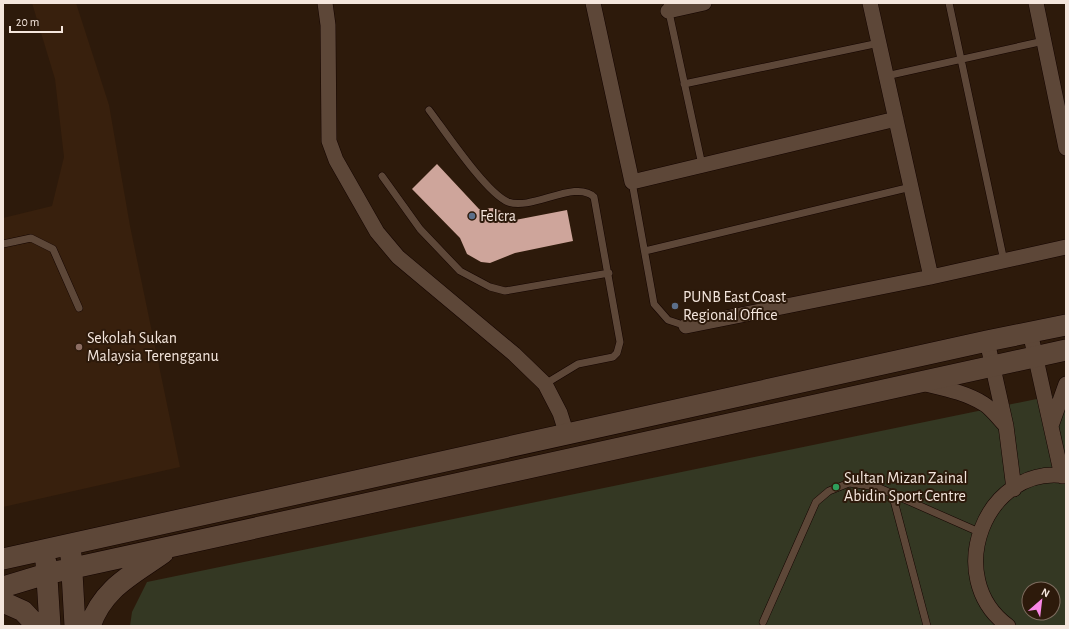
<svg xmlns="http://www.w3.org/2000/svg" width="1069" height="629" font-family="'Alegreya Sans',sans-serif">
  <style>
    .built { fill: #38200d }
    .green { fill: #343823; fill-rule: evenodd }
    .building { fill: #cea59b }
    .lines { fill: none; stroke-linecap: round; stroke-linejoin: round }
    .lane-casing { stroke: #140400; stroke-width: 8 }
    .street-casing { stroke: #140400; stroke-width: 16 }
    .secondary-casing { stroke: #140400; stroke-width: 22 }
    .lane { stroke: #5d4738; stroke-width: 7 }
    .street { stroke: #5d4738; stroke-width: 15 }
    .secondary { stroke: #5d4738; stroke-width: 21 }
    .service-dot { fill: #5c6f8a; stroke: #2d1a0b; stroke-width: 1.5 }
    .education-dot { fill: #8d6e63; stroke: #2d1a0b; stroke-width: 1.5 }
    .leisure-dot { fill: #2e9e5b; stroke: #2d1a0b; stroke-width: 1.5 }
    .labels { text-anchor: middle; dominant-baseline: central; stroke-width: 4; stroke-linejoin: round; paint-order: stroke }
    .poi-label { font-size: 16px; fill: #f4e6dd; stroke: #2d1a0b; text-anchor: start }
  </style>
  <rect width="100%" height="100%" fill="#2d1a0b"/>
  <path class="built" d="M32,3h44l33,102 21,121 50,241 -177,40v-289l49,-12 12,-49 -9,-78z"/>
  <path class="green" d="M1066,393v233h-936l2,-14 15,-30zM1029,589h24v24h-24z"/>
  <path class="building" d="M437,164l42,45 14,-1 8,3 9,10 57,-11 6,31 -58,12 -25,10 -9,-1 -14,-8 -7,-16 -48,-49z"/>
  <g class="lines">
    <defs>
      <path id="lane" d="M667,3l35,162
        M949,3l55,258
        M886,76l158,-35
        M684,84l195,-41
        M429,110c16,21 57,83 79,92 24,9 68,-23 86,-5l26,145 -3,11 -4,4 -35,7 -33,20
        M382,176l38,53 40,42 30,16 15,4 104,-18
        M632,182l22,122 14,16 18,6
        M3,244l28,-6 22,11 26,59
        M645,251l266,-64
        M892,493l35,133
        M763,622l53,-120 13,-11 20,-8 28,4 102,45"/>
      <path id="street" d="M325,3l3,22 1,116 7,19 41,72 21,25 116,97 31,30 15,29 7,22
        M593,3l39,179 264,-63
        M870,3l61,274
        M1036,3l30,145
        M668,11l36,-8
        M686,326l245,-49 135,-30
        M1030,332l32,144
        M987,341l19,85 8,63
        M922,383c20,5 43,9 62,21 8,5 15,15 22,22
        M1051,426l15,-42
        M1008,626c-66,-48 -23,-162 58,-150"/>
      <path id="secondary" d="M71,555l4,71
        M3,559l984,-218 79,-16
        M46,562l4,64
        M3,587l43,-13 1020,-224
        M3,602l20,9 14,15
        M90,626c13,-38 42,-51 73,-73"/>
    </defs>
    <use href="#lane" class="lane-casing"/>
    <use href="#street" class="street-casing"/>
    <use href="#secondary" class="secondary-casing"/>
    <use href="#lane" class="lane"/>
    <use href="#street" class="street"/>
    <use href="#secondary" class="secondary"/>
  </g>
  <g class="service-dot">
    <circle cx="472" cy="216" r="4"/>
    <circle cx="675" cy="306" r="4"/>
  </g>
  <circle class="education-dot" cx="79" cy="347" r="4"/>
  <circle class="leisure-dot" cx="836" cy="487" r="4"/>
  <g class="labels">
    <g class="poi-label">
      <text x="480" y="216">Felcra</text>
      <text x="683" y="297">PUNB East Coast<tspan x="683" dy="18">Regional Office</tspan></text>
      <text x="87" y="338">Sekolah Sukan<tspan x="87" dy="18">Malaysia Terengganu</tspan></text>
      <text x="844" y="478">Sultan Mizan Zainal<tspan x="844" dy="18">Abidin Sport Centre</tspan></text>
    </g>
  </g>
  <rect width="1069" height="629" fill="none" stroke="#f4e6dd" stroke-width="8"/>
  <g transform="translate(1041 601) rotate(28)"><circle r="19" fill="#2d1a0b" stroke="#7d6c5f"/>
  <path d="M0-3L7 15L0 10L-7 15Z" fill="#fa87e6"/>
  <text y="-6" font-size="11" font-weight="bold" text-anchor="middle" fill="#f4e6dd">N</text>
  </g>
  <path d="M10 26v6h52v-6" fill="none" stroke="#f4e6dd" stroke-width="2"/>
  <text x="16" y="26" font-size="12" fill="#f4e6dd" stroke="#2d1a0b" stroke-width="3" paint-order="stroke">20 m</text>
</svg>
